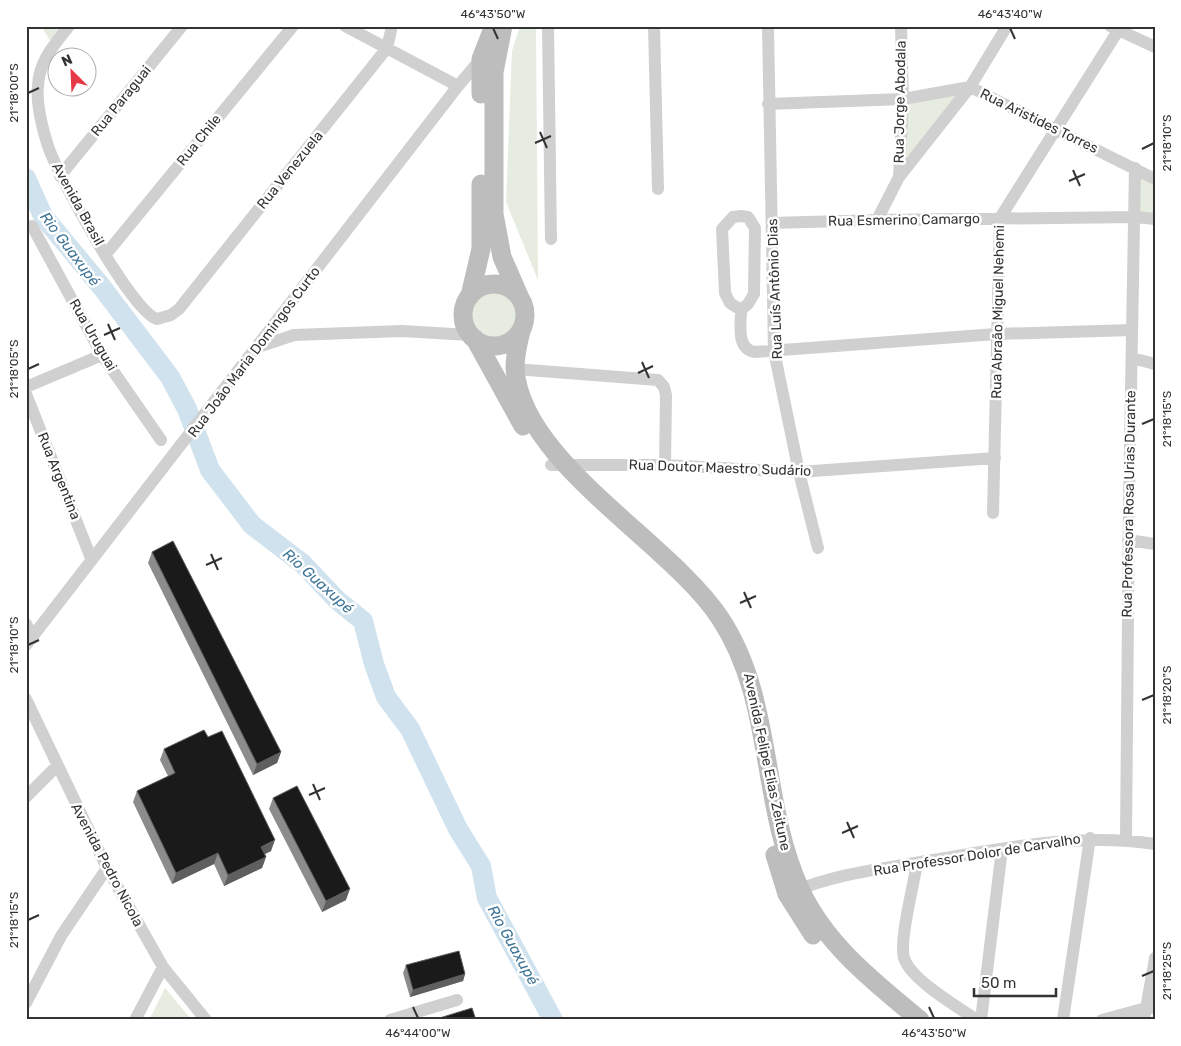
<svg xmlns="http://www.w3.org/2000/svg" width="1181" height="1046" font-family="Rubik,sans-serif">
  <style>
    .green { fill: #e6ecdf }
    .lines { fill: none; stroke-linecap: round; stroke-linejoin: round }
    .river { stroke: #cfe2ee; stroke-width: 20 }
    .minor { stroke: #d0d0d0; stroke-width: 12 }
    .secondary { stroke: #bdbdbd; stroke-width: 19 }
    .wall { fill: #8c8c8c }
    .shaded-wall { fill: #5f5f5f }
    .building { fill: #1a1a1a; stroke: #5f5f5f }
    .ticks { fill: none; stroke: #333; stroke-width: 2 }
    .labels { text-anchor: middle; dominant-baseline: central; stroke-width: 5; stroke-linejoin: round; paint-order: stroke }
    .street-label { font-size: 14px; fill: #333; stroke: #fff }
    .water-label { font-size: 15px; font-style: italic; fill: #3f7597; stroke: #fff }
    .neatline { fill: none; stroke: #333; stroke-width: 2 }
    .ticks-label { font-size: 12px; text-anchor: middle; fill: #333 }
  </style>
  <rect width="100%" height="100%" fill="#fff"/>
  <path class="green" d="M41,26h22l-12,16z
    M520,26h16l2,254 -32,-78 6,-151z
    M962,93l-58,73 2,-62z
    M1138,172l17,9v34h-18z
    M468 315a26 26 0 1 1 52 0a26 26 0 1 1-52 0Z
    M165,988l27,32h-43z"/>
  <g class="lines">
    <path class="river" d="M26,178l17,38 58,70 69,91 17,32 23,61 42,55 51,39 34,36 26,21 11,43 12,33 24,32 48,100 23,37 6,32 66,122"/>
    <path class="minor" d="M69,26c-15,19 -30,35 -31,60 -2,19 4,41 10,60 10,30 83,165 109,173l14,-4 8,-6 208,-261 5,-22
      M345,26l113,60
      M548,26l3,213
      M654,26l4,163
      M768,26l6,325 25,121 19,76
      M1110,26l45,21
      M768,104l135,-5 67,-12 185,92
      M60,176l122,-150
      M899,177l4,-78 -2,-73
      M741,216l7,1 7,11 -1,66 -6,10 -7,6 -11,-7 -5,-10 -3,-64 11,-12z
      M877,220l22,-43 71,-90 37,-61
      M772,223l105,-3 258,-3 20,2
      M32,226l70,129 59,85
      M106,254l187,-228
      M741,310c0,15 -5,39 14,42l241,-18 136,-4
      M258,347l36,-12 108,-4 68,4
      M1132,358l23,6
      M515,369l143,11 6,7 2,8 -1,70
      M26,387l76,-32
      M26,394l65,164
      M551,465h114l134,7 196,-14
      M993,513l7,-295 121,-192
      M1128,540l27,4
      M26,624l7,14
      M26,645l432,-559 23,-27
      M26,699l81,169 56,99 43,53
      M26,797l31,-31
      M1126,839l3,-338 6,-333
      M917,863c-3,21 -18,77 -13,95 7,22 54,49 73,62
      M793,892c41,-18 89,-23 133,-31 75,-12 152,-29 229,-17
      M26,1003l35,-67 46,-68
      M135,1020l28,-53
      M390,1020l67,-20
      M981,1020l21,-171
      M1063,1020l27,-182
      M1102,1020l44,-12h6
      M1144,1020l11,-62"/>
    <path class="secondary" d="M503,26l-9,46v142l8,43 18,41
      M481,94v-35l11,-28
      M463 315a31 31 0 1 1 62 0a31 31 0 1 1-62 0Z
      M470,296l11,-47v-65
      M521,331c-3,12 -6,24 -6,37 5,93 155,174 205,250 54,81 40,184 80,271 25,55 74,93 120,131
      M475,339l48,87
      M775,855l12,39 26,41"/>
  </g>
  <path class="wall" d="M152,552l129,200 -4,11 -24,12 -105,-212z
    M164,749l107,102 -6,3 1,3 -4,11 -38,18 -10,-22 -42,20 -39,-82 4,-11 31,-15 -8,-16z
    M273,798l73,102 -24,12 -53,-103z
    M406,965l59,9 -2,7 -53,16 -7,-24z"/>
  <path class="shaded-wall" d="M281,752l-4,11 -24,12 4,-11z
    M275,840l-4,11 -14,7 4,-11z
    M218,853l-4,11 -42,20 4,-11z
    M266,857l-4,11 -38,18 4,-11z
    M350,889l-4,11 -24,12 4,-11z
    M465,974l-2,7 -53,16 3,-7z"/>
  <path class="building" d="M173,541l108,211 -24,12 -105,-212z
    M204,730l4,7 14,-6 53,109 -14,7 5,10 -38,18 -10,-22 -42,20 -39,-82 38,-18 -11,-24z
    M297,786l53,103 -24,12 -53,-103z
    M459,951l6,23 -52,16 -7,-25z
    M472,1008l4,12h-43z"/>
  <path class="ticks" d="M493,28l5,11M1010,28l5,11M28,93l11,-5M540,132l7,16M535,143l16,-7M1142,149l12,-6M1073,170l7,16M1069,181l16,-7M108,324l7,16M104,335l16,-7M642,362l7,16M28,369l11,-5M638,373l15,-7M1142,424l12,-5M211,554l7,16M206,565l16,-7M744,592l7,16M740,603l16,-7M28,645l11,-5M1142,700l12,-5M313,784l7,16M309,795l16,-7M847,822l7,16M842,833l16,-7M28,920l11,-5M1142,976l12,-5M413,1007l5,11M929,1007l5,11"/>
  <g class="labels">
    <g class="street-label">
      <text transform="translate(121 101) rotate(-51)">Rua Paraguai</text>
      <text transform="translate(900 102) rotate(-89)">Rua Jorge Abodala</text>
      <text transform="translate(1039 121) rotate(26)">Rua Aristides Torres</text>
      <text transform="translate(199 140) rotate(-51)">Rua Chile</text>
      <text transform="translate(290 170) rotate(-51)">Rua Venezuela</text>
      <text transform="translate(78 204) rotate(61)">Avenida Brasil</text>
      <text transform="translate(904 220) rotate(-1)">Rua Esmerino Camargo</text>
      <text transform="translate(775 289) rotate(-92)">Rua Luís Antônio Dias</text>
      <text transform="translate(998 312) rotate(-89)">Rua Abraão Miguel Nehemi</text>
      <text transform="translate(93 335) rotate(60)">Rua Uruguai</text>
      <text transform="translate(254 352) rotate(-53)">Rua João Maria Domingos Curto</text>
      <text transform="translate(720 468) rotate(2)">Rua Doutor Maestro Sudário</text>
      <text transform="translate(59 476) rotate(68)">Rua Argentina</text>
      <text transform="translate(1129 504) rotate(-89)">Rua Professora Rosa Urias Durante</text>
      <text transform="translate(767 762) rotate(78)">Avenida Felipe Elias Zeitune</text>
      <text transform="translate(977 855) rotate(-9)">Rua Professor Dolor de Carvalho</text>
      <text transform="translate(107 865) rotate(62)">Avenida Pedro Nicola</text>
    </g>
    <g class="water-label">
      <text transform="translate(70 249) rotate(53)">Rio Guaxupé</text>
      <text transform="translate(318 581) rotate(42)">Rio Guaxupé</text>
      <text transform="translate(513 945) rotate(61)">Rio Guaxupé</text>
    </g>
  </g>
  <rect width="1181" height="1046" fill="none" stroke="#ffffff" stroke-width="55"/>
  <g transform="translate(72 72) rotate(336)"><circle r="24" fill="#ffffff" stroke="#adadad"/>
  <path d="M0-4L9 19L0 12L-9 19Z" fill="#e63946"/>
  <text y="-8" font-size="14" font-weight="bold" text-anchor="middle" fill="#333333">N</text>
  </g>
  <path d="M974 988v8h82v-8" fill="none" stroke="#333333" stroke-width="2.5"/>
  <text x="981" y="988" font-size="15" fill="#333333" stroke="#ffffff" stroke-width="4" paint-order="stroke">50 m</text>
  <rect x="28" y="28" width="1126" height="990" class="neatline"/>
  <g class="ticks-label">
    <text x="493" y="18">46°43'50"W</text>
    <text x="1010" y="18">46°43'40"W</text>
    <text transform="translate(14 93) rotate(-90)" y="4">21°18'00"S</text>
    <text transform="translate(1167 143) rotate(-90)" y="4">21°18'10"S</text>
    <text transform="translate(14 369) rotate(-90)" y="4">21°18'05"S</text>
    <text transform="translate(1167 419) rotate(-90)" y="4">21°18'15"S</text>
    <text transform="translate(14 645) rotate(-90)" y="4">21°18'10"S</text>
    <text transform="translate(1167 695) rotate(-90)" y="4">21°18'20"S</text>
    <text transform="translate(14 920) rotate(-90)" y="4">21°18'15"S</text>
    <text transform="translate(1167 971) rotate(-90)" y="4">21°18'25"S</text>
    <text x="418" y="1037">46°44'00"W</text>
    <text x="934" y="1037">46°43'50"W</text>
  </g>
</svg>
